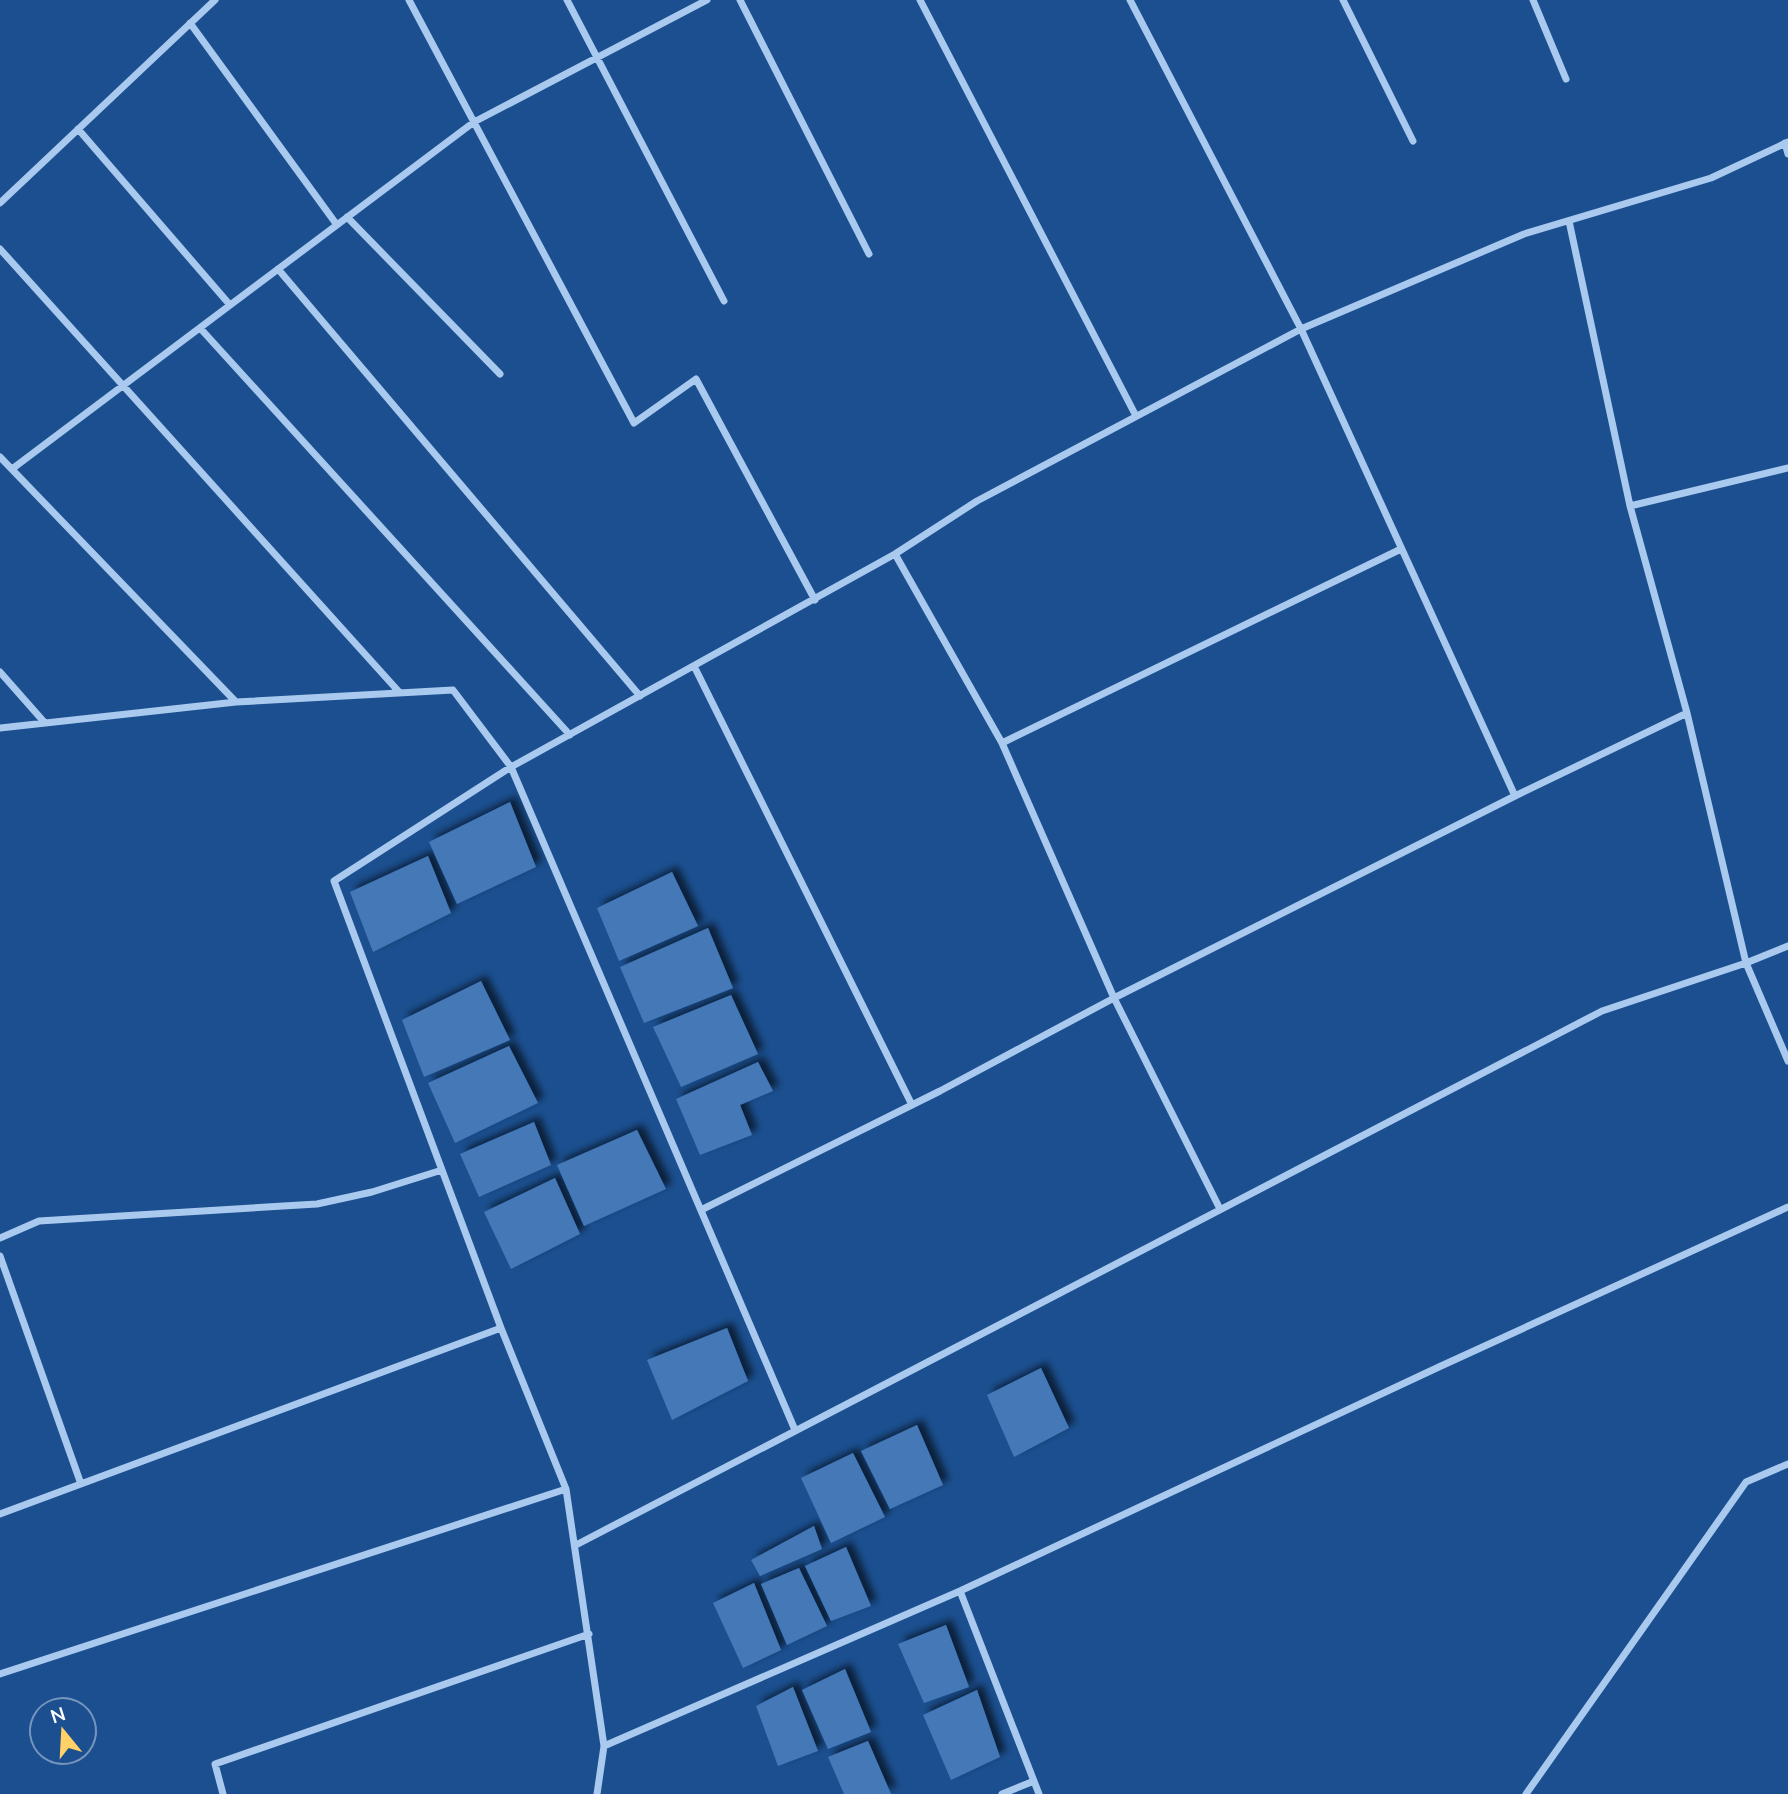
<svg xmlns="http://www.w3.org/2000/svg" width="1788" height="1794" font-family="'Nunito Sans',sans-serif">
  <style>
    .building { fill: #4478b7; filter: url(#shadow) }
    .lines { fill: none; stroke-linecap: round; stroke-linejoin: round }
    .street { stroke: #a9c9ee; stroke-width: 7 }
  </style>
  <defs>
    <filter id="shadow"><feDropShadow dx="6" dy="-6" stdDeviation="3.5" flood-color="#0009"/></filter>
  </defs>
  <rect width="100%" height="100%" fill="#1b4f8f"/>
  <path class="building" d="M510,802l26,65 -79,37 -28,-62z
    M428,856l23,57 -78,39 -23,-60z
    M672,872l26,54 -79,35 -22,-53z
    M708,928l25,60 -89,35 -24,-56z
    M481,981l29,59 -86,37 -22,-57z
    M731,995l27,59 -77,33 -28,-60z
    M509,1046l29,57 -83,40 -27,-60z
    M758,1062l15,29 -33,14 12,30 -52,20 -24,-56z
    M534,1122l17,43 -72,32 -19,-43z
    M637,1130l29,59 -82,37 -27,-61z
    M555,1178l25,56 -69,35 -27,-57z
    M727,1328l21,53 -76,39 -25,-60z
    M1041,1368l28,60 -55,29 -27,-62z
    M917,1425l26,60 -53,24 -29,-58z
    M853,1453l32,64 -54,26 -30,-65z
    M814,1526l8,23 -62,27 -9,-16z
    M846,1547l25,59 -40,15 -26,-55z
    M799,1568l28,58 -40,19 -26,-61z
    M754,1583l27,67 -38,18 -30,-65z
    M946,1625l23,62 -45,16 -26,-59z
    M845,1669l26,63 -43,17 -26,-59z
    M793,1687l25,64 -40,15 -22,-60z
    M977,1690l23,67 -49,23 -28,-65z
    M868,1741l23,53h-47l-16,-37z"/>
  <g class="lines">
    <path class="street" d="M409,0l225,423 62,-44 119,221
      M567,0l157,301
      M740,0l129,254
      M920,0l216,416
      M1130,0l171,329 214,467
      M1343,0l70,141
      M1533,0l33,79
      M190,23l147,202
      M78,129l152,176
      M1785,143l3,11
      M0,203l215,-203
      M347,217l153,157
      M1569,221l61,285 57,207 59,250 42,98
      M0,249l400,444
      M278,269l362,427
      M200,328l370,407
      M0,457l236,245 217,-12 58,77 284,663
      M12,469l462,-347 233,-122
      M1630,506l158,-38
      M895,554l107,189 112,255 106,211
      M694,666l218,439
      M0,672l45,51
      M0,728l236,-26
      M1002,743l399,-194
      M701,1210l239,-119 174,-93 401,-202 172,-83
      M0,1238l39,-17 278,-17 55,-12 70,-22
      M0,1256l81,228
      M0,1514l501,-186
      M576,1545l1026,-534 144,-48 42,-17
      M960,1591l79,203
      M0,1674l566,-185
      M604,1746l356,-155 481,-225 347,-159
      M223,1794l-8,-30 374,-130
      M597,1794l7,-48 -38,-257 -65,-161 -167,-447 177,-114 384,-213 82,-53 324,-172 223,-95 187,-56 77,-36
      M1002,1794l32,-13
      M1526,1794l220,-312 42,-18"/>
  </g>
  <g transform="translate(63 1731) rotate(342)"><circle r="33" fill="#1b4f8f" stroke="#7695bc" stroke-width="2"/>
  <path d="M0-5L12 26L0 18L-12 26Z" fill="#ffd166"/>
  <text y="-10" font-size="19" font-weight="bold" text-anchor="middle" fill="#ffffff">N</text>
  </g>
</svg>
